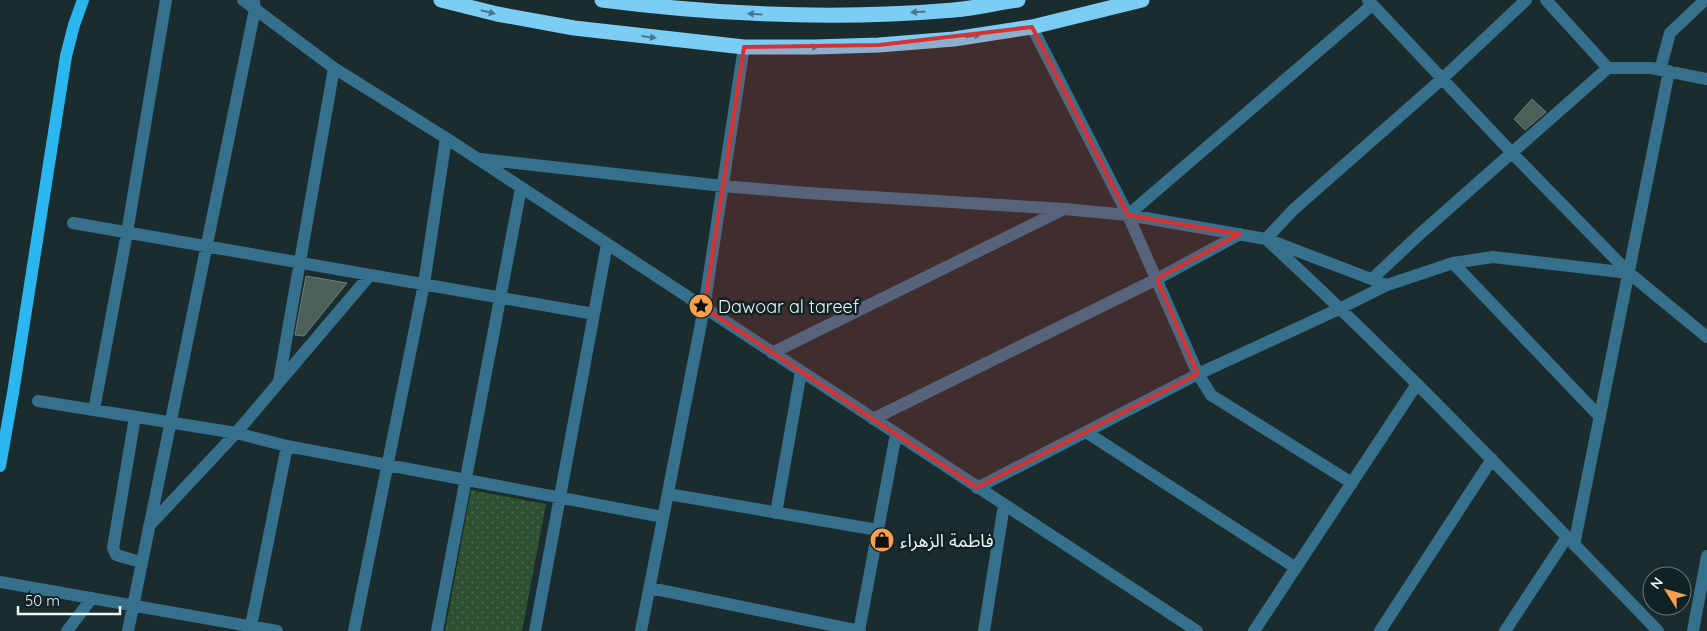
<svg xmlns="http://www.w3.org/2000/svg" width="1707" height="631" font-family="Quicksand,'Noto Sans Arabic',sans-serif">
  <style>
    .park { fill: url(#park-dots) }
    .building { fill: #4d5f59; stroke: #6d7f7a }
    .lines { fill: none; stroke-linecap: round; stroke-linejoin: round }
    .minor { stroke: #37708c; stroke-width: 12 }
    .major { stroke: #2bb6f0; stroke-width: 12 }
    .highway { stroke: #7ccdf6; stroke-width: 15 }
    .oneway { fill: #46788d }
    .marked { fill: #d73232; fill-opacity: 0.2; stroke: #d73232; stroke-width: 4; stroke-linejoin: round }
    .labels { text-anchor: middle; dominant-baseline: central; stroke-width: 5; stroke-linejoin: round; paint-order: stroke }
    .poi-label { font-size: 18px; fill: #eaf5f6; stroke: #112224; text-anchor: start }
  </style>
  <defs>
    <pattern id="park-dots" width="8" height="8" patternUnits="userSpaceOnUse" patternTransform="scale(1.25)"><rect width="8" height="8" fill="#2d5130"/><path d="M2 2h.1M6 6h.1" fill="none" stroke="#4c6b4f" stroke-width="1.8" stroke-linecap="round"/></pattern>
  </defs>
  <rect width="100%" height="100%" fill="#1b2c2e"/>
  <path class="park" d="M471,490l75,14 -24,127h-77z"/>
  <path class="building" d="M1532,99l14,13 -21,18 -11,-11z
    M306,276l41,7 -43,53 -9,-1z"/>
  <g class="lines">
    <path class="minor" d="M243,0l91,68 112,70 751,493
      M1368,0l145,154 116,119 78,64
      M1526,0l-84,79 -149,131 -27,29c136,125 263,259 392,392
      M1546,0l62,68
      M1032,27l96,188 70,159 13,21 141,88
      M1660,70l10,-37 35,-33
      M480,159l243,27 84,7 257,16 64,6 138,24 121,46
      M1128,215l244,-210
      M73,223l521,91
      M1453,263l147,154
      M1372,279l49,-46 187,-165h43l56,11
      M772,353l292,-144
      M279,381l55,-313
      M38,401l198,32 51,13 376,71
      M94,410l33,-177 39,-233
      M135,417l-22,131 3,7 25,7
      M873,419l284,-140 83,-45
      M1086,432l210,136
      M977,488l221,-114 143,-66 46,-23 66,-22 40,-6 136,16
      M668,494l210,36
      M776,513l25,-141
      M149,526l87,-93 134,-158
      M1574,545l95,-474
      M0,582l277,49
      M650,588l210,43
      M251,626l36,-180
      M67,631l25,-33
      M128,631l127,-622 -1,-8
      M354,631l70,-347 22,-146
      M437,631l84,-443
      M535,631l72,-387
      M641,631l63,-323 40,-261
      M859,631l37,-197
      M984,631l20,-126
      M1254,631l163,-247
      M1380,631l112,-172
      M1505,631l62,-94
      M1693,631l14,-75"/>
    <path class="major" d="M0,466l13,-73 53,-337 8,-31 9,-25"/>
    <path class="highway" d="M441,0l56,14 77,14 170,19h71l64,-2 75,-6 78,-12 110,-27
      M602,0c117,15 235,20 352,10 22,-2 43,-7 64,-10"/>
  </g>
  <defs><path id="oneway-solid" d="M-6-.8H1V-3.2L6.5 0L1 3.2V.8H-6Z" transform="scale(1.25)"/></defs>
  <g class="oneway">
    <use href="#oneway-solid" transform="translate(488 12) rotate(14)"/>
    <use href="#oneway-solid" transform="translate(918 12) rotate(176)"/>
    <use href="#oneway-solid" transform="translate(755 14) rotate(-176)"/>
    <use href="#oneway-solid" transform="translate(973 36) rotate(-9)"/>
    <use href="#oneway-solid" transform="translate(649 37) rotate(7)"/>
    <use href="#oneway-solid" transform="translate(811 47)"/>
  </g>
  <path class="marked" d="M1032,27l96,188 112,19 -83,45 41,95 -221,114 -273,-180 40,-261 135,-2z"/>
  <defs>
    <symbol id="sight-disc" viewBox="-11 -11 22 22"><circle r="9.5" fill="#fa9f4e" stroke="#112224"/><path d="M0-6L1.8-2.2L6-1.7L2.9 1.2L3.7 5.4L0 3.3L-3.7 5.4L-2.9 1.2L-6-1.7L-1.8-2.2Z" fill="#111"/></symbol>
    <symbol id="shop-disc" viewBox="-11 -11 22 22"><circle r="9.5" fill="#fa9f4e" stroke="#112224"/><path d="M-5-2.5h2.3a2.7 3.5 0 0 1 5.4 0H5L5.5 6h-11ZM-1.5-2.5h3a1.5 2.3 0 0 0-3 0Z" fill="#111"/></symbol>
  </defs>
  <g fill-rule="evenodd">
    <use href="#sight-disc" x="687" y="292" width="28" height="28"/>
    <use href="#shop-disc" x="868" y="526" width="28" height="28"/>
  </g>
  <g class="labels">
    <g class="poi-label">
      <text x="718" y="306">Dawoar al tareef</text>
      <text x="900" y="540">فاطمة الزهراء</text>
    </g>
  </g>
  <g transform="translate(1667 591) rotate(307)"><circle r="24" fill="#112224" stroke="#687678"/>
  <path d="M0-4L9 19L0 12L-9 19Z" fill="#fa9f4e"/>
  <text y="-8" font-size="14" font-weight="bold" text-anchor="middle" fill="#eaf5f6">N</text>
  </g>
  <path d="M18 606v8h102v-8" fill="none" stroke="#eaf5f6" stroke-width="2.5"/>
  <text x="25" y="606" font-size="15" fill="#eaf5f6" stroke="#112224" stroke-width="4" paint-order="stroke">50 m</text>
</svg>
